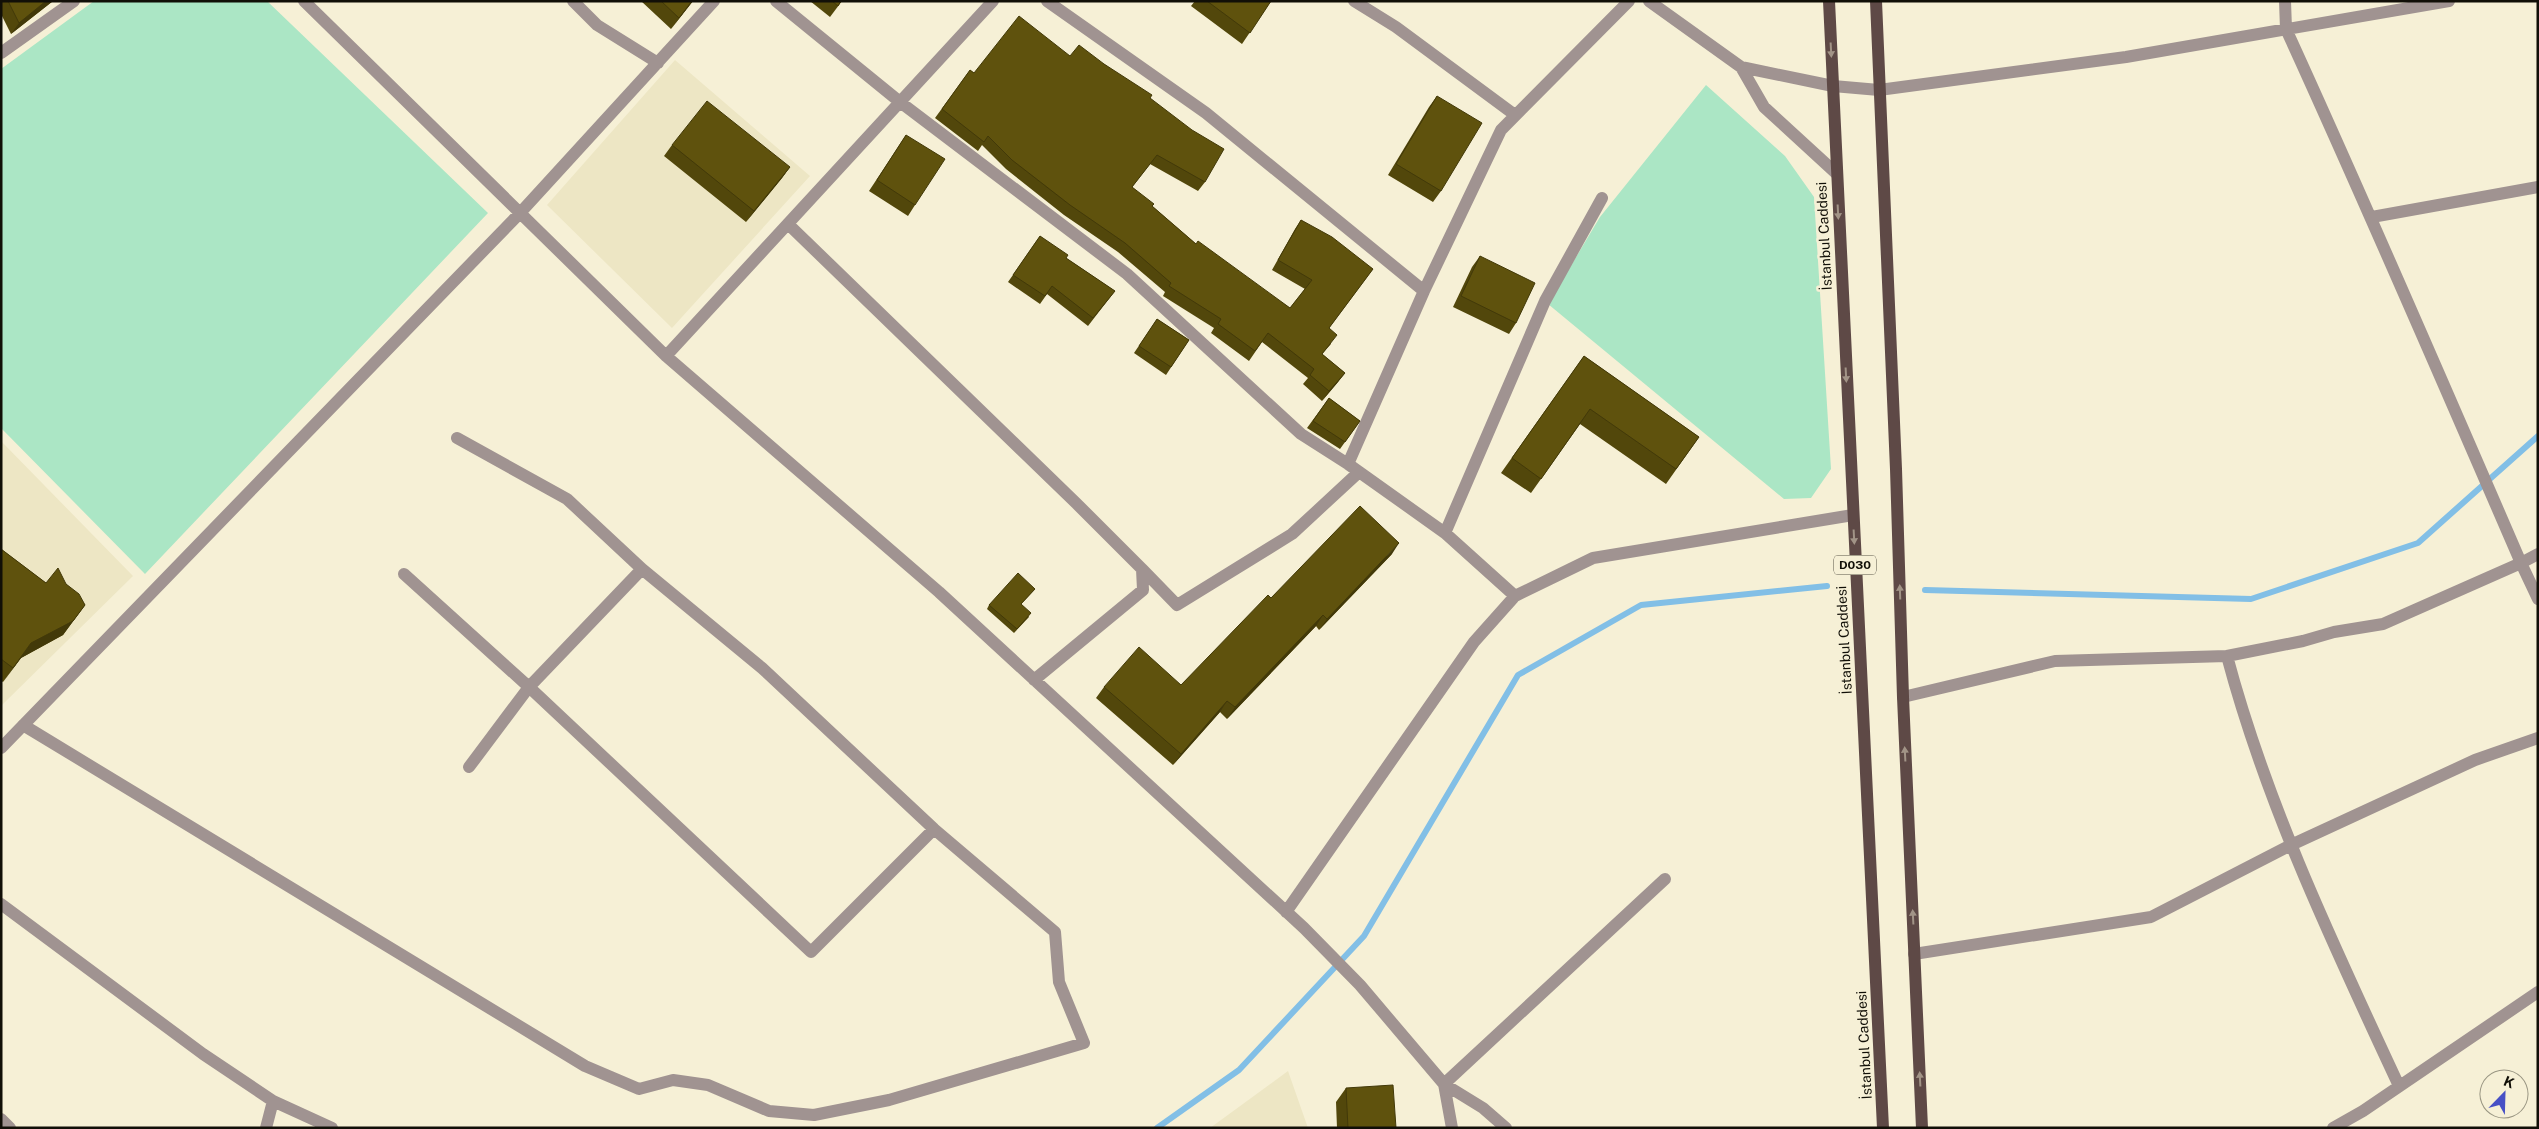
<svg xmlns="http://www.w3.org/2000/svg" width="2539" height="1129" font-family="'Public Sans',sans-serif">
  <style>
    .built { fill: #ede6c4 }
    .green { fill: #abe6c5 }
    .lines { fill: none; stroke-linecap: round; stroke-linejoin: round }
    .stream { stroke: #82bfe6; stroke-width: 6 }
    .minor { stroke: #a09391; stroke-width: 12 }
    .major { stroke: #5e4946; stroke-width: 12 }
    .wall { fill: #52470b }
    .shaded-wall { fill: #423909 }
    .building { fill: #5f520d; stroke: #423909 }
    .oneway { fill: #a29487 }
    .labels { text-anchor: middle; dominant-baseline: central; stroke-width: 5; stroke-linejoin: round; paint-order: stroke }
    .shield { fill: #f6f0d6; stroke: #565245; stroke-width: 1 }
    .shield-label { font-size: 12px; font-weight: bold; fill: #110f07 }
    .street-label { font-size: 14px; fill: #110f07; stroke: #f6f0d6 }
  </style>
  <rect width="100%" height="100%" fill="#f6f0d6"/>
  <path class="built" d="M675,60l135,116 -138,152 -125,-123z
    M1,441l132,135 -132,130z
    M1288,1071l20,57h-98z"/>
  <path class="green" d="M94,1h173l221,212 -343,361 -144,-146v-359z
    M1706,85l79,71 29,41 17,272 -20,29 -27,1 -236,-195 52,-87z"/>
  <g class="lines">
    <path class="stream" d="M1925,590l326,9 167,-56 120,-107
      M1157,1128l82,-58 125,-134 154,-261 123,-70 186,-19"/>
    <path class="minor" d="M304,1l362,355 273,236 365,336 56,57 84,99 8,44
      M573,1l24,24 61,38
      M776,1l124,101 227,172 174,160 47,30 97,69 70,63
      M1047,1l159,112 218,178
      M1354,1l42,26 119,88
      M1649,1l92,66 92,19 46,4 247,-33 323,-56
      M2285,1l1,28c81,177 158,356 235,534l17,-9
      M1,53l73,-52
      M1741,67l23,40 73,67
      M2372,217l166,-30
      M788,224l288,279 66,66 1,21 -109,90
      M666,356l327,-355
      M1348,464l76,-173 77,-161 128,-129
      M1445,533l100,-232 57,-103
      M1142,569l35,36 115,-71 67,-62
      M404,574l125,113 282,265 123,-123
      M2227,656l76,-15 31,-9 49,-8 138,-61 17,36
      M1903,697l152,-36 172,-5c40,150 107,290 172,430
      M23,725l562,341 54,23 34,-9 35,5 61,26 45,4 75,-15 195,-57 -25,-61 -4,-50 -121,-103 -172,-161 -120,-99 -75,-70 -110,-61
      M1,748l519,-535 194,-212
      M469,767l60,-80 113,-118
      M1,904l202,150 70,47 59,27
      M1286,912l188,-270 41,-46 78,-38 260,-43
      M1914,954l237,-37 140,-72 184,-85 63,-22
      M1,1119l9,9
      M266,1128l7,-27
      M1506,1128l-23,-20 -39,-24 221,-205
      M2333,1128l30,-17 175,-119"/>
    <path class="major" d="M1829,1l54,1127
      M1876,1l20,468 7,228 19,431"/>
  </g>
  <path class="wall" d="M1,1h52l-42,33 -10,-20z
    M641,1h52l-22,28z
    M810,1h32l-12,16z
    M1195,1h76l-29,43 -51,-38z
    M1070,56l34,8 46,34 55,84 -7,9 -48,-27 -18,23 20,19 44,38 94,64 15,-19 -33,-19 23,-41 6,-9 72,49 -44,59 2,16 -9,10 23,19 -7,9 -16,19 -19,-17 5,-6 -46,-36 -13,19 -38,-28 3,-5 -51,-32 2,-4 -47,-40 -54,-37 -58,-46 -24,-24 -4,6 -43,-33 35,-48 4,3z
    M1437,96l4,95 -8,11 -45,-27 41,-68z
    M906,135l9,70 -7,11 -39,-25z
    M672,145l118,22 -8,11 -36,44 -82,-66z
    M1040,236l26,22 49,33 -27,35 -41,-32 -7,10 -32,-22z
    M1480,256l36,67 -7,11 -56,-27 19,-40z
    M1157,319l32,21 -23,35 -32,-22z
    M1584,356l115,81 -33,47 -86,-60 -49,69 -30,-20z
    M1329,398l31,23 -20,28 -33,-21z
    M1,549l45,34 20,1 19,21 -22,30 -42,23 -18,24 -2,-1z
    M1392,554l-73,76 -3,-4 -89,93 -7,-7 -47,53 -77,-67 8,-11 77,-2 90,-87z
    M1035,589l-14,15 8,13 -15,16 -27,-24 2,-4z
    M1346,1088l50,40h-59l-1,-26z"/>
  <path class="shaded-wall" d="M46,1h7l-42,33 8,-11z
    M692,1h1l-22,28 8,-11z
    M790,167l-8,11 -36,44 8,-11z
    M1345,373l-7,9 -16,19 7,-10z
    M1399,543l-7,11 -73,76 8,-11z
    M85,605l-22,30 -42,23 -18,24 28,-39z
    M1323,615l-7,11 -89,93 8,-12z
    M1227,701l-7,11 -47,53 8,-11z"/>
  <path class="building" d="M8,1h38l-27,22z
    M661,1h31l-13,17z
    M832,1h9l-3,5z
    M1207,1h64l-21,32z
    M1019,16l51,40 9,-11 25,19 48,31 -2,3 42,32 32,19 -19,33 -48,-27 -25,32 22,17 -2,2 44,38 2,-3 92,67 22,-28 -34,-20 23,-40 31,17 41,32 -44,59 8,7 -15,19 23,19 -16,18 -19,-16 4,-6 -46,-36 -13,18 -37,-27 3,-5 -52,-33 2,-3 -46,-40 -55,-38 -58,-45 -24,-24 -4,6 -42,-33 28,-39 4,3z
    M1437,96l45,27 -41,68 -45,-27z
    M707,101l83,66 -36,44 -82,-66z
    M906,135l39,24 -30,46 -38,-25z
    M1040,236l28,19 -2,3 49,33 -22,27 -41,-32 -7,10 -32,-21z
    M1480,256l55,27 -19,40 -55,-27z
    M1157,319l32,21 -18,27 -32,-21z
    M1584,356l115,81 -23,32 -86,-60 -49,70 -29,-21z
    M1329,398l31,23 -15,21 -32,-21z
    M1360,506l39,37 -72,76 -4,-4 -88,92 -8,-6 -46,53 -77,-67 35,-40 42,38 87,-90 3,3z
    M1,549l45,34 12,-15 8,16 13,10 6,11 -12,16 -42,22 -18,25 -12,-9z
    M1018,573l17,16 -14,15 10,9 -14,16 -28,-24z
    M1393,1085l3,43h-48l-2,-40z"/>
  <defs><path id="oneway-solid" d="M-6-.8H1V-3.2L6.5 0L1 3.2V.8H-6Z" transform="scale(1.25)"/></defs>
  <g class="oneway">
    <use href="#oneway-solid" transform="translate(1831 50) rotate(87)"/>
    <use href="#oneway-solid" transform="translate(1838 212) rotate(87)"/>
    <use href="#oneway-solid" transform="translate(1846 375) rotate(87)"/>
    <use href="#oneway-solid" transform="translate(1854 537) rotate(87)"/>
    <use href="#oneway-solid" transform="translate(1900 592) rotate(-92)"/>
    <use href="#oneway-solid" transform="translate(1905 754) rotate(-93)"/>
    <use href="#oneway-solid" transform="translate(1913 917) rotate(-93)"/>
    <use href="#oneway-solid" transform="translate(1920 1079) rotate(-93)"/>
  </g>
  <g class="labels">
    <rect class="shield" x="1834" y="555.5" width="42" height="19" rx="4"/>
    <g class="shield-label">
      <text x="1855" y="565">D030</text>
    </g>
    <g class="street-label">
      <text transform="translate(1824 236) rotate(-93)">İstanbul Caddesi</text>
      <text transform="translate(1844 640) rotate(-93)">İstanbul Caddesi</text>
      <text transform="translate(1864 1045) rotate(-93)">İstanbul Caddesi</text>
    </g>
  </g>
  <rect width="2539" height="1129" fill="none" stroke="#110f07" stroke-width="5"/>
  <g transform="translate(2504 1094) rotate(23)"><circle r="24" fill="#f6f0d6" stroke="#9a9683"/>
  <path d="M0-4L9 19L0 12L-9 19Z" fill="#4750c5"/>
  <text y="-8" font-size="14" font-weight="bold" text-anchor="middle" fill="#110f07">K</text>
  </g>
</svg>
